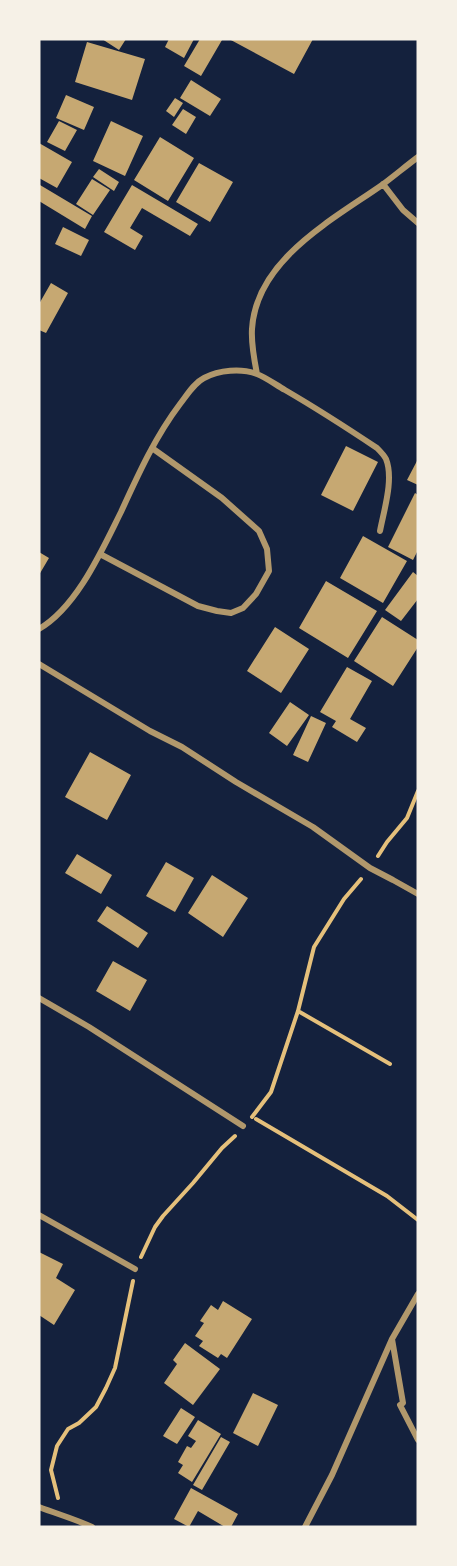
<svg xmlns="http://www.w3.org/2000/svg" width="457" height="1566" font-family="'Zilla Slab',serif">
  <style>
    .building { fill: #c6a872 }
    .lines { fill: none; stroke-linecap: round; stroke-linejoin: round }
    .path { stroke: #e5c07b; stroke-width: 4 }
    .minor { stroke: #b1986c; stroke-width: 6 }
  </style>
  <rect width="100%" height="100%" fill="#14213d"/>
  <path class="building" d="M102,39h24l-7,11z
    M169,39h25l-10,19 -19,-11z
    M200,39h19l3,1 -21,36 -17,-10z
    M229,39h84l-19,35z
    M87,42l58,17 -13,41 -57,-18z
    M191,80l30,19 -11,17 -30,-18z
    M66,95l28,12 -10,23 -28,-12z
    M175,98l8,5 -9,14 -8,-6z
    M183,109l13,8 -10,17 -14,-9z
    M59,121l18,9 -12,21 -18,-9z
    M111,121l32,15 -18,40 -32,-15z
    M160,137l34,21 -26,43 -34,-21z
    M39,143l33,19 -15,26 -18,-10z
    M199,163l34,19 -23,40 -34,-20z
    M99,169l20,13 -5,9 -21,-14z
    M92,179l18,11 -17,25 -17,-11z
    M40,185l52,31 -7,13 -46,-28z
    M132,185l66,39 -8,12 -48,-28 -12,20 13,8 -8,14 -31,-18z
    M63,227l26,13 -8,16 -26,-12z
    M51,283l17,10 -22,40 -7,-3v-26z
    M346,446l32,16 -25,49 -32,-16z
    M418,459v26l-11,-5z
    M415,493l3,2v55l-5,10 -25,-13z
    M363,536l44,25 -24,42 -43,-25z
    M39,552l10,6 -10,17z
    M413,572l5,4v23l-17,22 -16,-11z
    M326,581l51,30 -29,47 -49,-30z
    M382,617l36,23v7l-25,39 -39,-25z
    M275,627l34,22 -28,44 -34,-22z
    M347,667l25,14 -22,38 16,9 -9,14 -25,-15 4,-6 -16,-9z
    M290,702l19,13 -22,31 -18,-13z
    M311,716l15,7 -18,39 -15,-7z
    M90,752l41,23 -24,45 -42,-23z
    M77,854l35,21 -11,19 -36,-21z
    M166,862l28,16 -19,34 -29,-16z
    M212,875l36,23 -25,39 -35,-24z
    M107,906l41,27 -10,15 -41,-27z
    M113,961l34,19 -17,31 -34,-20z
    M39,1252l24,12 -7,14 19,12 -21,35 -15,-10z
    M223,1301l29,18 -25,39 -6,-4 -3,4 -19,-12 4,-5 -8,-5 9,-13 -4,-2 11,-16 7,5z
    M185,1343l35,26 -27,36 -29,-22 13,-19 -4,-4z
    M253,1393l25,12 -20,41 -25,-13z
    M181,1408l14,9 -18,27 -14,-8z
    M198,1420l23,14 -29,48 -14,-9 5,-8 -5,-3 9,-16 4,2 5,-7 -8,-5z
    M221,1437l9,5 -28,48 -9,-5z
    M191,1488l47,26 -7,13h-6l-27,-16 -9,16 -15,-8z"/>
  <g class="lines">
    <path class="path" d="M378,856l9,-14 20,-24 11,-27
      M298,1011l92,53
      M252,1117l19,-25 27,-81 16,-64 30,-48 17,-20
      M256,1119l131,77 31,24
      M141,1257l14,-30 8,-11 30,-33 29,-35 13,-12
      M58,1498l-7,-28 6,-24 11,-17 11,-6 17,-16 10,-19 9,-20 18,-87"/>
    <path class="minor" d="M383,184l20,26 15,13
      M257,374c-3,-15 -6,-30 -5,-45 4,-69 80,-109 130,-144 12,-9 24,-19 36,-28
      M100,554l98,52 19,5 14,2 12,-5 13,-14 13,-23 -2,-22 -8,-18 -37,-33 -70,-50
      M39,629c38,-22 63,-79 82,-117 17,-37 34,-75 59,-108 7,-9 14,-21 24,-26 15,-8 37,-10 53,-4 10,4 19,11 28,16 31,18 62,38 92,58 4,4 7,7 9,11 8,20 -2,51 -6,72
      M39,664l111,67 32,16 54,35 77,45 57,41 23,12 25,14
      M39,998l50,29 154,99
      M39,1215l96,54
      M392,1339l11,64 -3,2 18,35
      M39,1507c18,7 36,12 53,20
      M305,1527l27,-52 60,-136 26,-45"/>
  </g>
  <rect width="457" height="1566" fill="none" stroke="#f6f1e7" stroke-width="81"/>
</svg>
